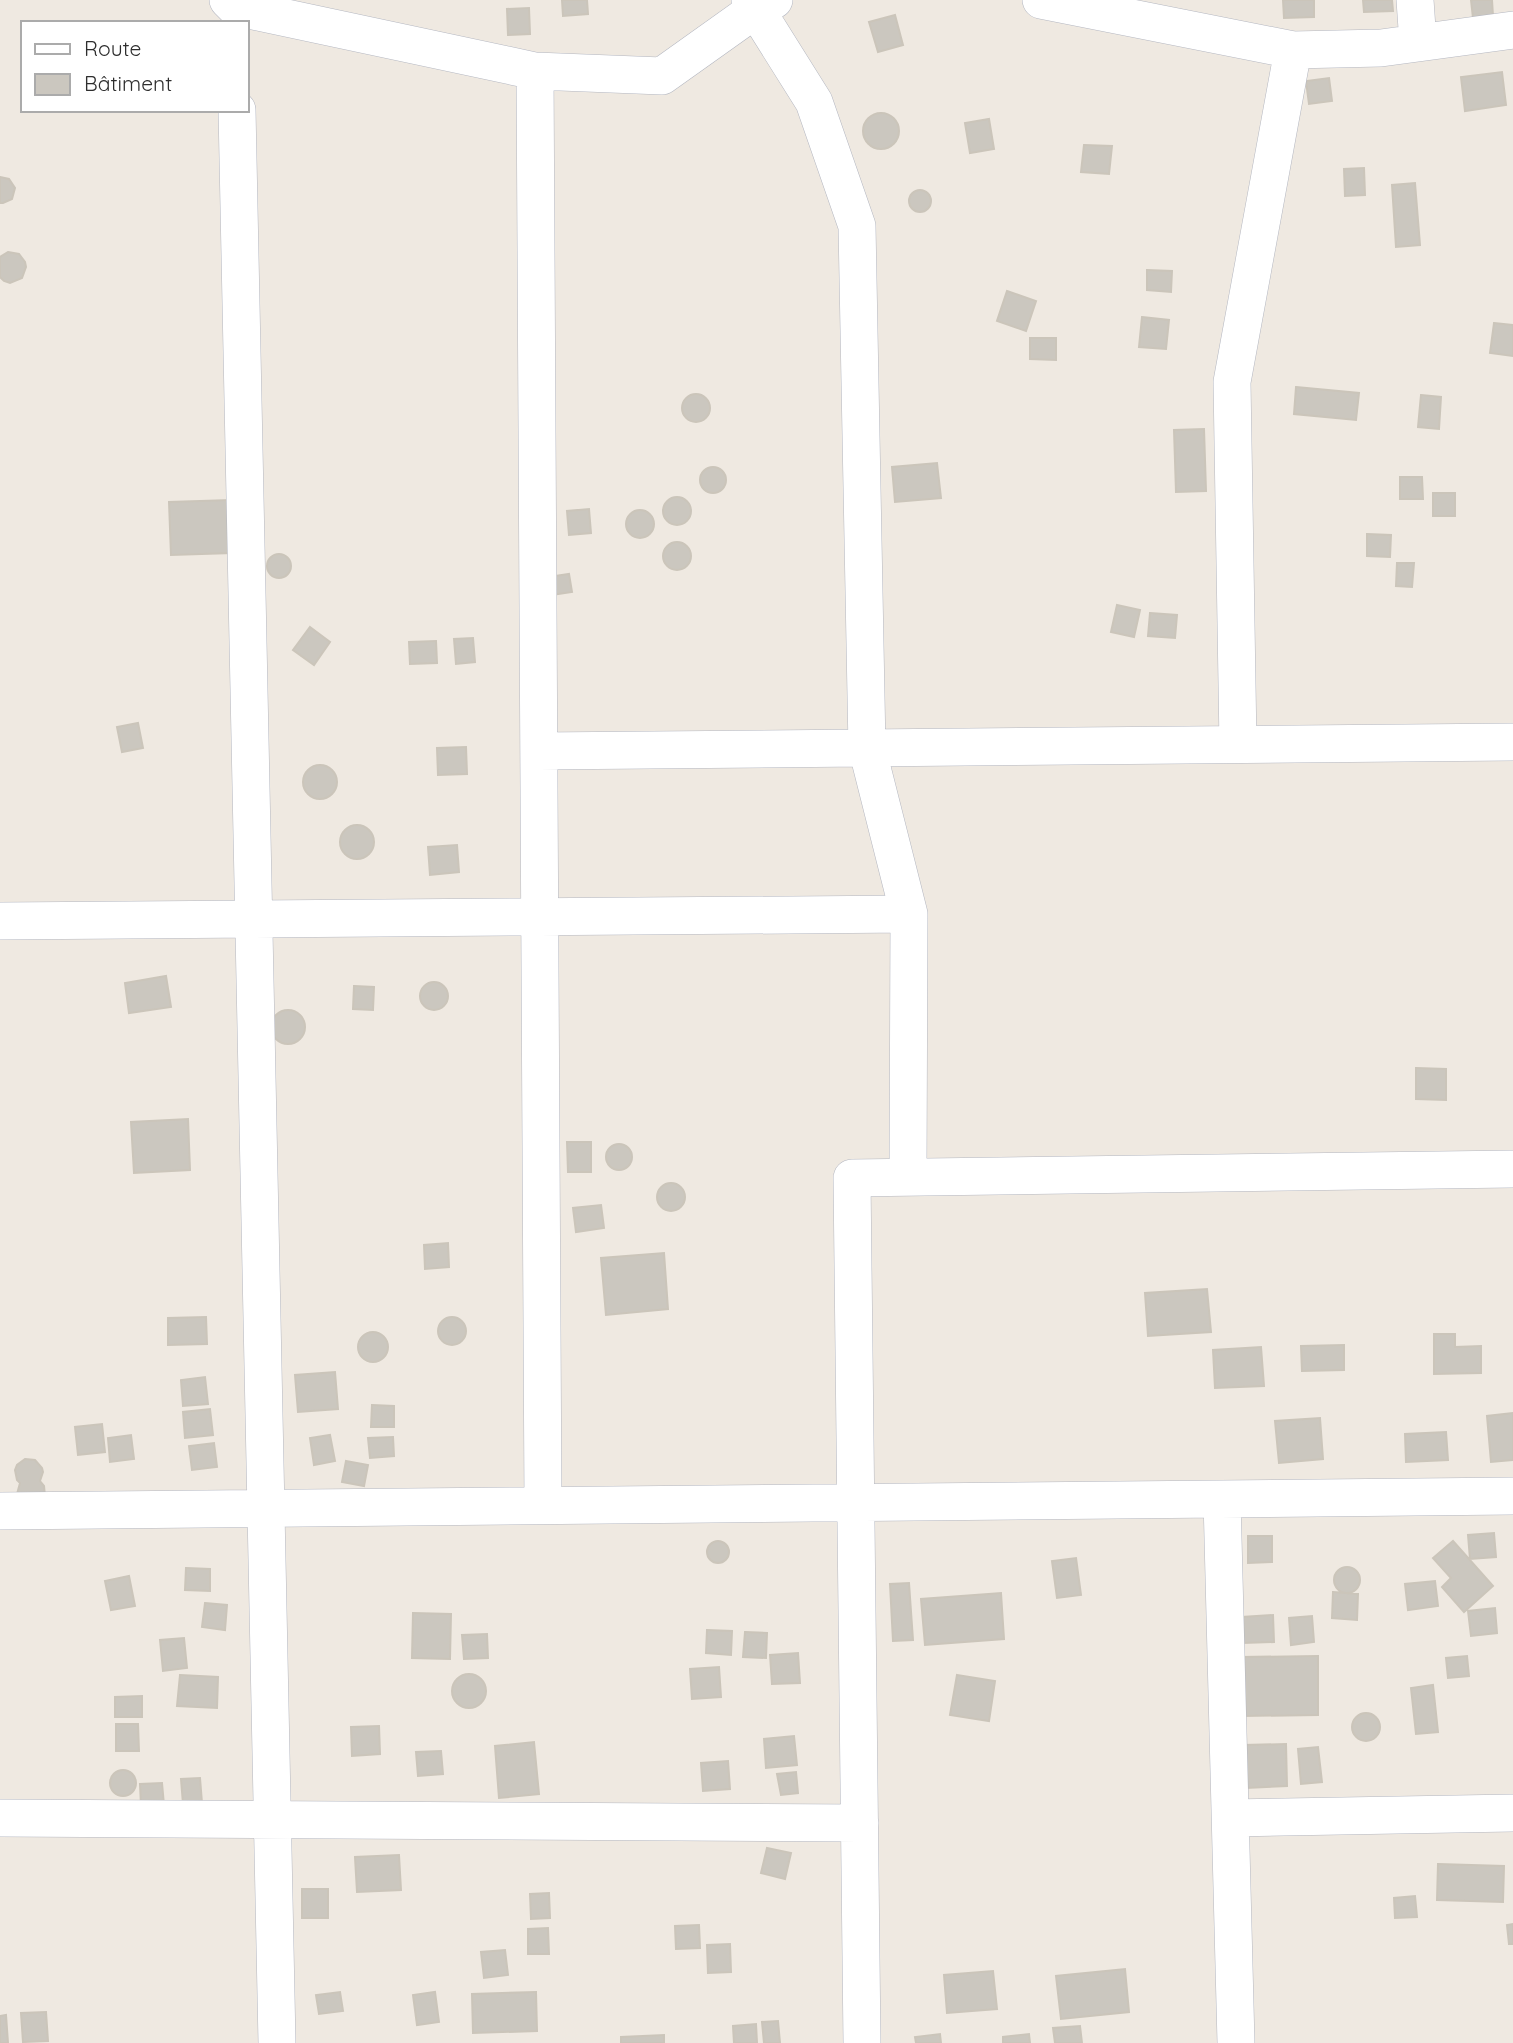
<svg xmlns="http://www.w3.org/2000/svg" width="1513" height="2043" font-family="Quicksand,sans-serif">
  <style>
    .building { fill: #cbc7bf; stroke: #cbc5ba; stroke-width: 2 }
    .lines { fill: none; stroke-linecap: round; stroke-linejoin: round }
    .street-casing { stroke: #b4b7c1; stroke-width: 38 }
    .street { stroke: #fff; stroke-width: 37 }
  </style>
  <rect width="100%" height="100%" fill="#efe9e1"/>
  <path class="building" d="M562,0h25l1,14 -25,2z
    M1283,0h31v17l-30,1z
    M1363,0h29l1,11 -29,1z
    M1471,0h21l1,16 -20,2z
    M529,8l1,26 -22,1 -1,-26z
    M895,15l8,30 -25,7 -9,-30z
    M1502,72l4,33 -41,6 -4,-34z
    M1329,78l3,23 -23,3 -3,-23z
    M863 131a18 18 0 1 1 36 0a18 18 0 1 1-36 0Z
    M989,119l5,30 -24,4 -5,-30z
    M1084,145l28,1 -3,28 -28,-2z
    M1364,168l1,27 -20,1 -1,-27z
    M0,177l9,2 6,9 -3,11 -9,4h-3z
    M1415,183l5,62 -24,2 -4,-62z
    M909 201a11 11 0 1 1 22 0a11 11 0 1 1-22 0Z
    M8,252l11,2 6,8 1,5 -4,11 -12,5 -6,-2 -4,-4v-20z
    M1147,270l25,1 -1,21 -24,-2z
    M1007,291l29,10 -10,30 -29,-10z
    M1142,317l27,3 -3,29 -27,-2z
    M1494,323l19,2v31l-23,-3z
    M1030,338h26v22l-26,-1z
    M1296,387l63,6 -3,27 -62,-6z
    M682 408a14 14 0 1 1 28 0a14 14 0 1 1-28 0Z
    M1421,395l20,2 -2,32 -21,-2z
    M1204,429l2,62 -30,1 -2,-62z
    M937,463l4,35 -46,4 -3,-35z
    M700 480a13 13 0 1 1 26 0a13 13 0 1 1-26 0Z
    M1400,477h22l1,22h-23z
    M1433,493h22v23h-22z
    M663 511a14 14 0 1 1 28 0a14 14 0 1 1-28 0Z
    M231,500l1,53 -61,2 -2,-53z
    M589,509l2,24 -22,2 -2,-24z
    M626 524a14 14 0 1 1 28 0a14 14 0 1 1-28 0Z
    M1367,534l24,1 -1,22 -23,-1z
    M663 556a14 14 0 1 1 28 0a14 14 0 1 1-28 0Z
    M267 566a12 12 0 1 1 24 0a12 12 0 1 1-24 0Z
    M1397,563h17l-2,24 -16,-1z
    M569,574l3,18 -21,3 -3,-18z
    M1117,605l23,5 -6,27 -23,-5z
    M1150,613l27,2 -2,23 -27,-2z
    M310,627l20,15 -16,23 -21,-15z
    M473,638l2,24 -19,2 -2,-25z
    M436,641l1,22 -27,1 -1,-22z
    M138,723l5,25 -21,4 -5,-25z
    M466,747l1,27 -29,1 -1,-27z
    M303 782a17 17 0 1 1 34 0a17 17 0 1 1-34 0Z
    M340 842a17 17 0 1 1 34 0a17 17 0 1 1-34 0Z
    M457,845l2,27 -29,3 -2,-28z
    M166,976l5,31 -42,6 -4,-30z
    M420 996a14 14 0 1 1 28 0a14 14 0 1 1-28 0Z
    M354,986l20,1 -1,23 -20,-1z
    M271 1027a17 17 0 1 1 34 0a17 17 0 1 1-34 0Z
    M1416,1068l30,1v31l-30,-1z
    M188,1119l2,51 -56,3 -3,-51z
    M567,1142h24v30h-23z
    M606 1157a13 13 0 1 1 26 0a13 13 0 1 1-26 0Z
    M657 1197a14 14 0 1 1 28 0a14 14 0 1 1-28 0Z
    M601,1205l3,23 -28,4 -3,-24z
    M448,1243l1,24 -24,2 -1,-24z
    M664,1253l4,56 -62,6 -5,-57z
    M1207,1289l4,43 -63,4 -3,-43z
    M206,1317l1,27 -39,1v-27z
    M438 1331a14 14 0 1 1 28 0a14 14 0 1 1-28 0Z
    M358 1347a15 15 0 1 1 30 0a15 15 0 1 1-30 0Z
    M1434,1334h21v13l26,-1v27l-47,1z
    M1344,1345v25l-42,1 -1,-25z
    M1261,1347l3,39 -49,2 -2,-38z
    M335,1372l3,37 -40,3 -3,-37z
    M205,1377l3,27 -25,2 -2,-26z
    M372,1405l22,1v21h-23z
    M210,1409l3,26 -28,3 -2,-26z
    M1513,1413v47l-22,2 -4,-46z
    M1320,1418l3,41 -44,4 -4,-42z
    M102,1424l3,28 -27,3 -3,-28z
    M1446,1432l2,28 -42,2 -1,-28z
    M131,1435l3,24 -24,3 -2,-24z
    M330,1435l5,26 -21,4 -4,-27z
    M393,1437l1,19 -24,2 -2,-20z
    M214,1443l3,24 -25,3 -3,-24z
    M25,1459l10,1 7,8 1,4 -3,9 4,5 1,10 -28,-2 3,-11 -3,-3 -2,-10 2,-5z
    M346,1461l22,4 -4,21 -22,-4z
    M1494,1533l2,24 -26,2 -2,-24z
    M1248,1536h24v26l-24,1z
    M707 1552a11 11 0 1 1 22 0a11 11 0 1 1-22 0Z
    M1453,1541l40,45 -29,26 -22,-25 9,-9 -18,-20z
    M1076,1558l5,37 -24,3 -5,-37z
    M1334 1580a13 13 0 1 1 26 0a13 13 0 1 1-26 0Z
    M186,1568l24,1v22l-25,-1z
    M129,1576l6,30 -24,4 -6,-29z
    M1435,1581l3,25 -30,4 -3,-26z
    M909,1583l4,57 -20,1 -3,-57z
    M1333,1592l25,2 -1,26 -25,-2z
    M1001,1593l3,46 -79,6 -4,-46z
    M205,1603l22,2 -2,25 -23,-3z
    M1495,1608l2,25 -26,3 -3,-25z
    M413,1613l38,1 -1,45 -38,-1z
    M1273,1615l1,27 -31,1 -1,-26z
    M1312,1616l2,26 -23,3 -2,-27z
    M707,1630l25,1 -1,24 -25,-2z
    M745,1632l22,1 -1,25 -23,-1z
    M487,1634l1,24 -24,1 -2,-24z
    M184,1638l3,30 -24,3 -3,-31z
    M798,1653l2,30 -28,1 -2,-29z
    M1318,1656v59l-76,1v-59z
    M1467,1656l2,20 -21,2 -2,-20z
    M719,1667l2,30 -29,2 -2,-30z
    M452 1691a17 17 0 1 1 34 0a17 17 0 1 1-34 0Z
    M180,1675l38,2 -1,31 -40,-2z
    M957,1675l38,6 -6,40 -39,-6z
    M1433,1685l5,47 -22,2 -5,-46z
    M142,1696v21h-27v-20z
    M1352 1727a14 14 0 1 1 28 0a14 14 0 1 1-28 0Z
    M116,1724h22l1,27h-23z
    M379,1726l1,28 -28,2 -1,-29z
    M794,1736l3,29 -31,3 -2,-29z
    M534,1742l5,52 -40,4 -4,-52z
    M1286,1744l1,42 -41,2 -2,-43z
    M1318,1747l4,35 -21,2 -3,-35z
    M441,1751l2,23 -25,2 -2,-24z
    M728,1761l2,28 -27,2 -2,-28z
    M110 1783a13 13 0 1 1 26 0a13 13 0 1 1-26 0Z
    M796,1772l2,21 -17,2 -4,-21z
    M200,1778l2,25 -19,1 -2,-25z
    M162,1783l2,22 -23,1 -1,-22z
    M767,1848l24,5 -6,26 -24,-6z
    M399,1855l2,35 -44,2 -2,-35z
    M1438,1864l66,2 -1,36 -66,-2z
    M302,1889h26v29h-26z
    M549,1893l1,25 -19,1 -1,-25z
    M1415,1896l2,21 -22,1 -1,-20z
    M1513,1924v20h-4l-2,-19z
    M699,1925l1,23 -24,1 -1,-23z
    M548,1928l1,26h-21v-25z
    M730,1944l1,28 -23,1 -1,-28z
    M505,1950l3,25 -24,3 -3,-26z
    M1125,1969l4,43 -68,7 -5,-43z
    M993,1971l4,38 -50,4 -3,-38z
    M340,1992l3,19 -24,3 -3,-19z
    M435,1992l4,30 -22,3 -4,-30z
    M536,1992l1,39 -64,2 -1,-39z
    M46,2012l2,29 -25,1 -2,-29z
    M6,2015l2,28h-8v-27z
    M778,2021l2,22h-16l-2,-21z
    M756,2024l1,19h-23l-1,-17z
    M1080,2026l2,17h-27l-2,-15z
    M940,2034l1,9h-25l-1,-6z
    M1029,2034l1,9h-27v-6z
    M664,2035v8h-43v-6z"/>
  <g class="lines">
    <defs>
      <path id="street" d="M228,0l7,7 300,64 127,5 94,-67 18,-9
        M750,0l64,102 43,124 10,522 42,166 -1,263
        M1041,0l252,50 88,-2 132,-18
        M1415,0l3,43
        M535,71l8,1434
        M237,110l40,1933
        M1238,744l-6,-362 61,-332
        M539,751l974,-9
        M0,921l909,-7
        M1222,1499l14,544
        M0,1511l1513,-15
        M0,1818l860,5
        M1231,1818l282,-5
        M862,2043l-10,-865 661,-9"/>
    </defs>
    <use href="#street" class="street-casing"/>
    <use href="#street" class="street"/>
  </g>
  <rect x="21" y="21" width="228" height="91" fill="#ffffff" stroke="#ababab" stroke-width="2"/>
  <rect x="35" y="44" width="35" height="10" fill="#ffffff" stroke="#ababab" stroke-width="2"/>
  <text x="84" y="56" font-size="21" fill="#2e2e2e">Route</text>
  <rect x="35" y="74" width="35" height="21" fill="#cbc7bf" stroke="#ababab" stroke-width="2"/>
  <text x="84" y="91" font-size="21" fill="#2e2e2e">Bâtiment</text>
</svg>
